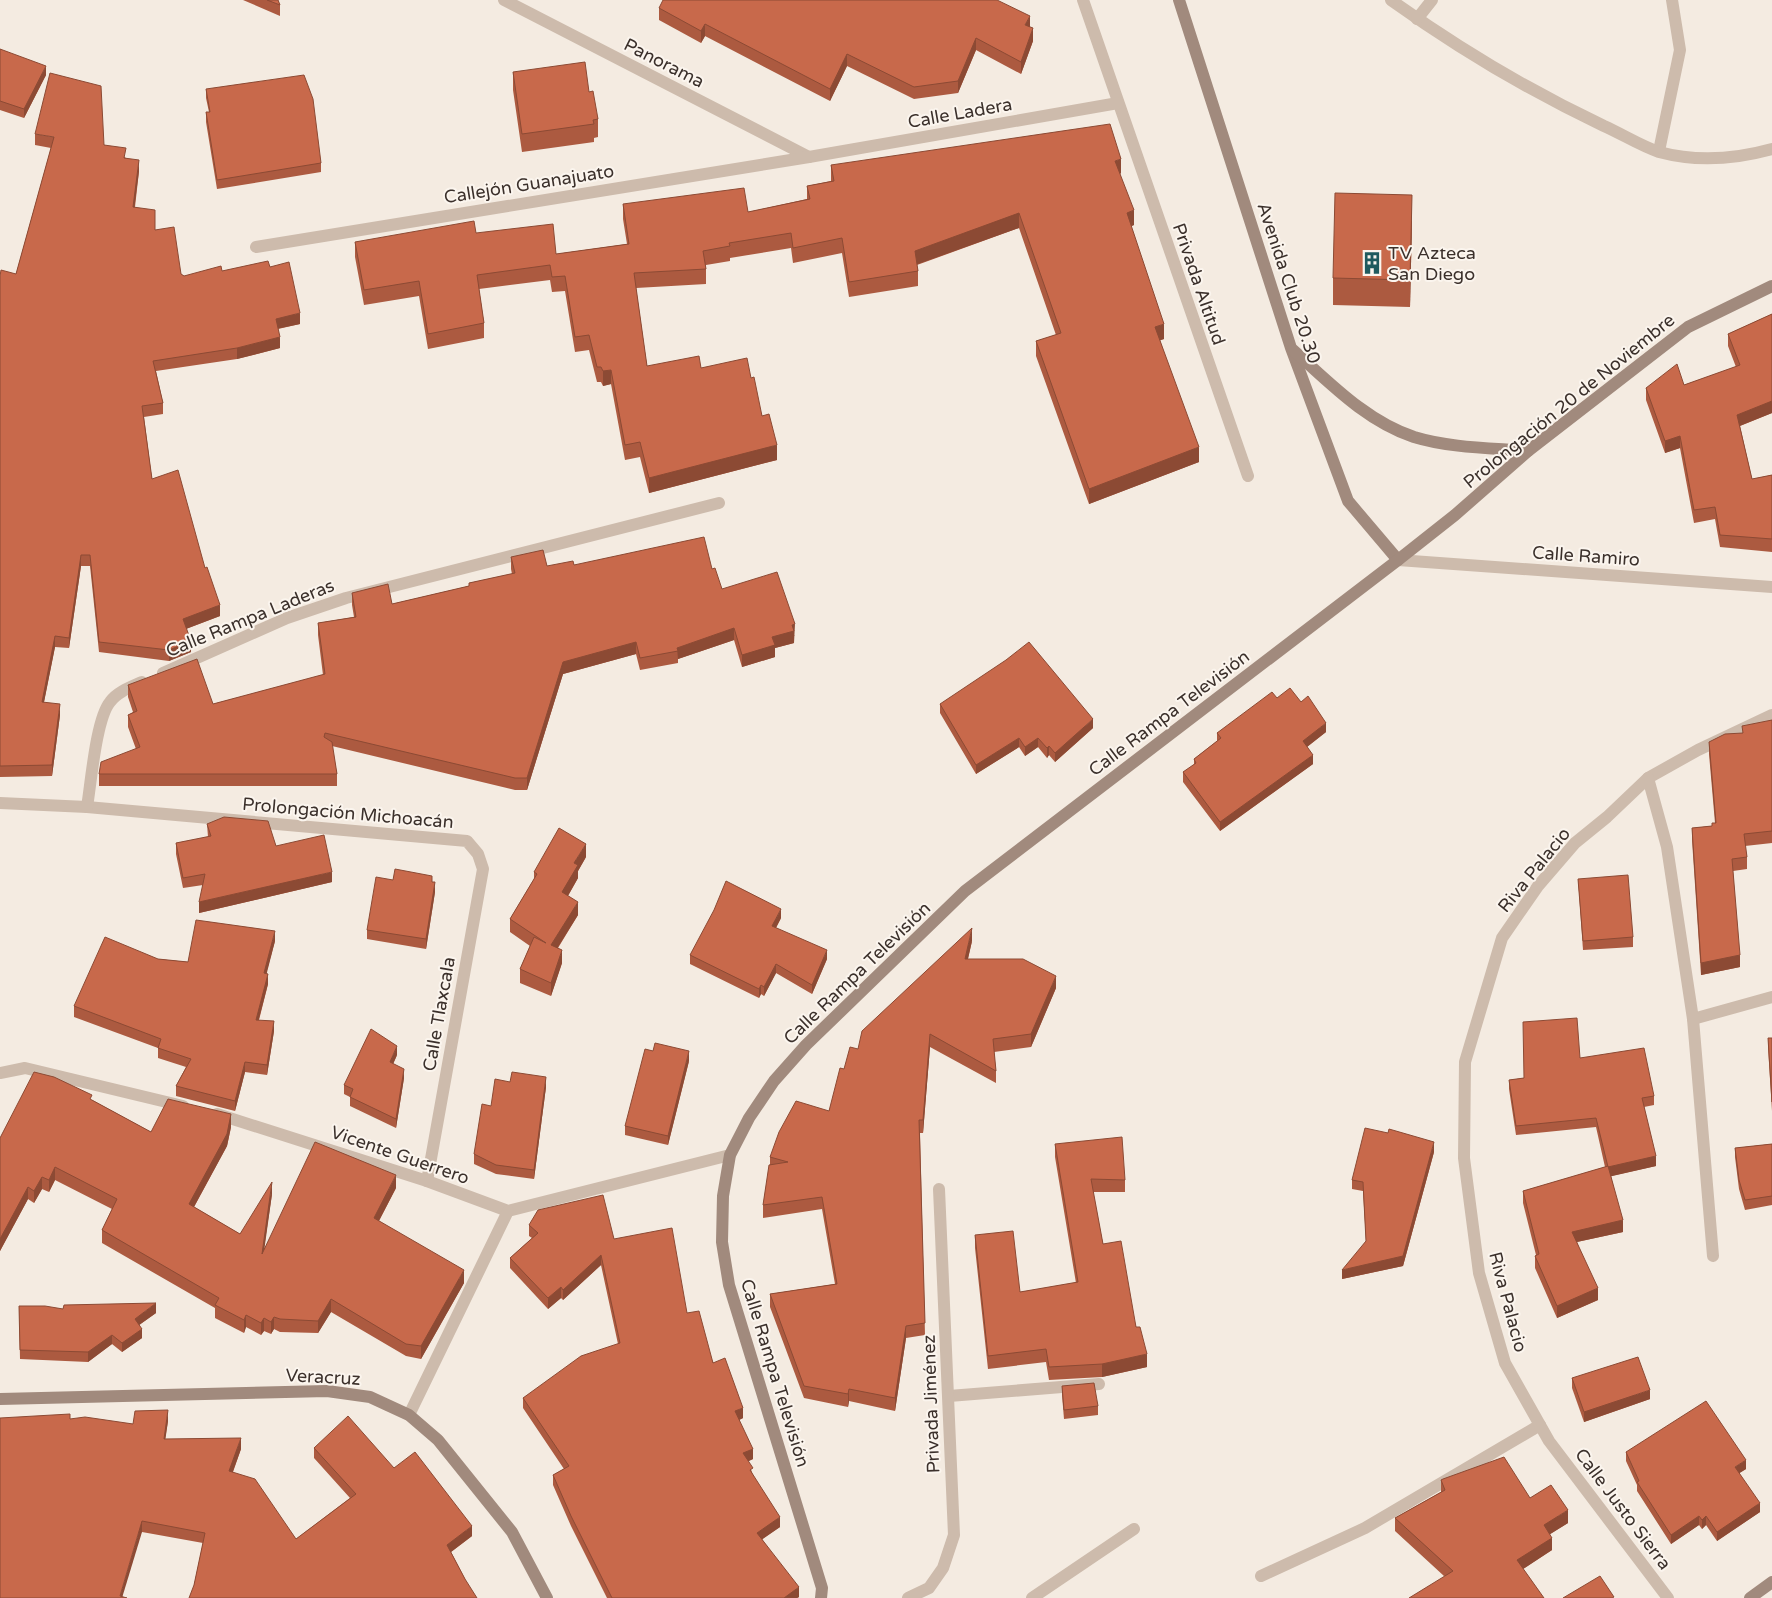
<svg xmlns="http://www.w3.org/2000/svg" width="1772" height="1598" viewBox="0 0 1772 1598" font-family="'Varela Round',sans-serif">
<rect width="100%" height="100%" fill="#f4ebe1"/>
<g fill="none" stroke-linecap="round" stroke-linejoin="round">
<g stroke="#cdbbac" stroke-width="12">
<path d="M 1391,0 C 1458,48 1530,91 1604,126 C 1622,134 1641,146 1659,152 C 1696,162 1736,159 1772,149"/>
<path d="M 1417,19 L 1432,0"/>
<path d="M 1659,151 L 1680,50 L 1672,0"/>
<path d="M 949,1396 L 1099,1384"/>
</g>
<g stroke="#cdbbac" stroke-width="12">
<path d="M 504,0 L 809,157"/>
<path d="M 1083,0 L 1248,476"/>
<path d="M 256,247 L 809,157 L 1118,103"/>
<path d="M 1398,560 L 1772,587"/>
<path d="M 163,673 L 287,618 L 346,598 L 719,503"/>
<path d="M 1648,778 L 1698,750 L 1772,715"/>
<path d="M 0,803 L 87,807 L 467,841 L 478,854 L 483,869 L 427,1181"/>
<path d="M 87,807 C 91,783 96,719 110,702 C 117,692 131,687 142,682"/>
<path d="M 1693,1019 L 1772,997"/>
<path d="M 0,1073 L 25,1068 L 183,1106"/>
<path d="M 217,1114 L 427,1181 L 508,1211 L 730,1155"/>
<path d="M 409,1415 L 508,1211"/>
<path d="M 1261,1576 L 1365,1528 L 1540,1425"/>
<path d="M 908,1598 L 929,1588 L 943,1568 L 954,1535 L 939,1189"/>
<path d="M 1032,1598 L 1134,1529"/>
<path d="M 1668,1598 L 1549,1441 L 1505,1363 L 1479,1273 L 1464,1158 L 1465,1062 L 1502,938 L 1538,886 L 1575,843 L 1607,817 L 1648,778 L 1667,847 L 1693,1019 L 1713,1256"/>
</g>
<g stroke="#a18a7d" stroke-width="12">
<path d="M 1179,0 L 1291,348 L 1348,501 L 1398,560"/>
<path d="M 1293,350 C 1330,383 1366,421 1414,437 C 1450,448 1491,448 1528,451"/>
<path d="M 0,1399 L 327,1391 L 370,1397 L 409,1415 L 438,1440 L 512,1532 L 547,1598"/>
<path d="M 821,1598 L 822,1588 L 729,1285 L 722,1242 L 723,1196 L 730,1155 L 749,1118 L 774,1081 L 806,1045 L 965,891 L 1398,560 L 1455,515 L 1528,451 L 1688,327 L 1772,286"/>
<path d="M 1750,1598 L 1772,1582"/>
</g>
</g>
<g fill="#ac5a40">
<path d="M 243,0 L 278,0 L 280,5 L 280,16 Z"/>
<path d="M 659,8 L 1030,27 L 1033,41 L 1021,74 L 976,50 L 958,93 L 914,99 L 847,66 L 830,101 L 705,36 L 701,43 L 659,20 Z"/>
<path d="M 0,49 L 46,75 L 24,118 L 0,110 Z"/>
<path d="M 513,72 L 589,92 L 598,119 L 598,137 L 594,138 L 594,142 L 522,152 L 513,90 Z"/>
<path d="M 206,89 L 321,163 L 321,172 L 217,189 L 206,122 L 206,112 L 209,112 L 206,98 Z"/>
<path d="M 35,134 L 104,145 L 126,158 L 139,171 L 135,207 L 155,230 L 181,274 L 184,276 L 222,271 L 270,267 L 300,324 L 278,329 L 280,348 L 237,359 L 156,371 L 163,403 L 163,414 L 144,417 L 152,479 L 205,568 L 220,616 L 186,629 L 191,652 L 169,661 L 99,652 L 90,566 L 81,566 L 69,648 L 55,647 L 44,702 L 60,715 L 52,776 L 0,777 L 0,276 L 16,274 L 51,148 L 35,145 Z"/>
<path d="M 831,165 L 1121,173 L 1120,174 L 1134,225 L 1131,226 L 1164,339 L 1160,340 L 1199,462 L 1089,504 L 1036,356 L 1036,341 L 1056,335 L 1019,228 L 917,265 L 918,271 L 918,286 L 849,297 L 842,253 L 793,263 L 791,248 L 730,258 L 730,261 L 706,265 L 706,284 L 636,288 L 647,366 L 701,368 L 751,378 L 762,416 L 777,460 L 649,493 L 640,457 L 625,460 L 611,384 L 603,386 L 601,382 L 597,382 L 589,350 L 575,352 L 565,291 L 552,292 L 550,280 L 479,289 L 484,323 L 484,338 L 428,349 L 419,296 L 364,305 L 355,257 L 355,242 L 476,233 L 556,254 L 627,244 L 623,219 L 623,204 L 748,212 L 807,199 L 807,186 L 831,181 Z"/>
<path d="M 1412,221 L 1410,307 L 1333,305 L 1333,278 Z"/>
<path d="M 1772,314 L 1772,413 L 1740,426 L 1752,479 L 1772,475 L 1772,552 L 1720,547 L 1715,519 L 1694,523 L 1680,448 L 1665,453 L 1646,400 L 1646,388 L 1684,385 L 1736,367 L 1728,346 L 1728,334 Z"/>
<path d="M 511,557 L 547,566 L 574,565 L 712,569 L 722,589 L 795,636 L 794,636 L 794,643 L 775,648 L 775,657 L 742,667 L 734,640 L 678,659 L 678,663 L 640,670 L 636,654 L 563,674 L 527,790 L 515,790 L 332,746 L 337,774 L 337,786 L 99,786 L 99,774 L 136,749 L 128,727 L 128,715 L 133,712 L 128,697 L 128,685 L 213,704 L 323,675 L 318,635 L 318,623 L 354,617 L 352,605 L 352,593 L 392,604 L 469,586 L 469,583 L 512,574 L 511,569 Z"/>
<path d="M 1277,698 L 1326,732 L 1307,747 L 1313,764 L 1220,831 L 1183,782 L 1183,772 L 1194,765 L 1194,759 L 1217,741 L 1217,733 Z"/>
<path d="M 940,704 L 1093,728 L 1055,762 L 1049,755 L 1047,758 L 1038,747 L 1025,756 L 1019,747 L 976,774 L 940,713 Z"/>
<path d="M 1772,720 L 1772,843 L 1745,846 L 1747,857 L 1747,869 L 1733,871 L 1740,967 L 1701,975 L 1692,840 L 1692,828 L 1712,826 L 1715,823 L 1709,754 L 1709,742 L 1742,733 Z"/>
<path d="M 207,824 L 276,846 L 332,882 L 199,913 L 203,885 L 183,888 L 176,854 L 176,843 L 208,837 Z"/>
<path d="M 586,857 L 578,871 L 578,878 L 568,896 L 578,915 L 558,948 L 562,963 L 551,996 L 520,983 L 520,969 L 530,946 L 510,932 L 510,919 L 534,879 L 534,872 Z"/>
<path d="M 1578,879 L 1633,937 L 1633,947 L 1583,950 Z"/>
<path d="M 393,880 L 432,882 L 435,892 L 426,949 L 367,939 L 367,930 Z"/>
<path d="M 781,918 L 776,928 L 827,959 L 812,994 L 776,973 L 764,996 L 761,994 L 759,998 L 690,964 L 690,955 Z"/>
<path d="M 275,941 L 266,974 L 268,984 L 259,1020 L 274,1031 L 267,1075 L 245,1072 L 235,1111 L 176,1096 L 176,1086 L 186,1067 L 158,1058 L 158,1048 L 74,1017 L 74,1006 L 158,959 L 188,962 Z"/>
<path d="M 972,941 L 968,959 L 1056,988 L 1031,1047 L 994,1052 L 996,1071 L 996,1083 L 930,1047 L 923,1133 L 920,1133 L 925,1335 L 906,1338 L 895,1411 L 849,1401 L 848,1407 L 804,1398 L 770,1307 L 770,1294 L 835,1284 L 822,1209 L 763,1218 L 763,1205 L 770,1164 L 770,1157 L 829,1111 L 844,1069 L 858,1049 Z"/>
<path d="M 1768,1038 L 1772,1038 L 1772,1111 L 1768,1047 Z"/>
<path d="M 397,1055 L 393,1064 L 404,1078 L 396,1128 L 350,1106 L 350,1097 L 344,1094 L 344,1085 Z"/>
<path d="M 1580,1058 L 1654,1096 L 1654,1105 L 1644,1107 L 1656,1166 L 1611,1176 L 1623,1232 L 1577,1242 L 1598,1300 L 1557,1318 L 1535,1268 L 1535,1256 L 1536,1255 L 1523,1203 L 1523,1191 L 1605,1167 L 1596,1127 L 1516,1135 L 1509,1089 L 1509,1080 L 1524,1078 Z"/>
<path d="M 689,1061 L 668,1145 L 625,1135 L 625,1126 Z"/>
<path d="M 546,1087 L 534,1179 L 496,1174 L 474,1164 L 474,1154 L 491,1106 Z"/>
<path d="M 92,1100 L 151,1132 L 231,1127 L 227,1146 L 194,1207 L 240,1234 L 272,1194 L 264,1248 L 396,1188 L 379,1221 L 464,1283 L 421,1359 L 406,1356 L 331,1312 L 318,1333 L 280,1332 L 274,1329 L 271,1334 L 264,1331 L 261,1335 L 246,1327 L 244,1333 L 215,1318 L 215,1308 L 102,1243 L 102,1230 L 112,1209 L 55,1180 L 49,1192 L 42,1189 L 34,1203 L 28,1199 L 0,1251 L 0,1138 Z"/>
<path d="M 1055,1144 L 1125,1180 L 1125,1192 L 1093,1192 L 1103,1244 L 1136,1327 L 1147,1367 L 1102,1377 L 1049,1380 L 1046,1362 L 988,1369 L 975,1248 L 975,1235 L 1020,1292 L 1076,1283 L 1055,1157 Z"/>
<path d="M 1772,1144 L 1772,1205 L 1745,1210 L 1739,1189 L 1735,1157 L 1735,1148 Z"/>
<path d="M 1434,1152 L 1403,1266 L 1342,1279 L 1366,1241 L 1363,1191 L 1352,1189 L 1352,1180 Z"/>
<path d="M 529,1225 L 614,1239 L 687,1313 L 743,1418 L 739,1420 L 753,1459 L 748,1461 L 753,1475 L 780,1527 L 762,1539 L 799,1597 L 797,1598 L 607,1598 L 571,1526 L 553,1485 L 553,1475 L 564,1469 L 523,1408 L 523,1398 L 618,1344 L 601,1265 L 563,1300 L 561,1298 L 548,1309 L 510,1268 L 510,1258 L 532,1238 L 529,1236 Z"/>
<path d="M 19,1306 L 63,1309 L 156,1313 L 139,1325 L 142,1338 L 122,1352 L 112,1344 L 88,1362 L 20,1359 Z"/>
<path d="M 1572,1378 L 1650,1399 L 1584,1422 L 1572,1388 Z"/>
<path d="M 1062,1386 L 1098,1406 L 1098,1415 L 1064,1419 L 1062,1395 Z"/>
<path d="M 70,1419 L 133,1424 L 168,1421 L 165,1439 L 241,1449 L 233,1472 L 296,1539 L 350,1498 L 314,1458 L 314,1448 L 394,1468 L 472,1536 L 451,1552 L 465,1579 L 194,1585 L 203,1543 L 142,1532 L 0,1598 Z"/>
<path d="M 1626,1452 L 1746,1469 L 1739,1473 L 1760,1512 L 1717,1541 L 1706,1525 L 1702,1529 L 1699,1525 L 1671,1544 L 1637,1491 L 1637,1485 L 1626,1461 Z"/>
<path d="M 1441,1480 L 1530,1498 L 1568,1523 L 1550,1534 L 1552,1550 L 1523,1569 L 1444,1576 L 1395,1531 L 1395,1518 L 1441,1492 Z"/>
</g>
<g fill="#8c4a34">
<path d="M 1030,16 L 1030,28 L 1025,25 Z"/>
<path d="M 705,24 L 705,36 L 701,43 L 701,31 Z"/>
<path d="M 1033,28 L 1033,41 L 1021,74 L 1021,62 Z"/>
<path d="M 976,38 L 976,50 L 958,93 L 958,81 Z"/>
<path d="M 847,54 L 847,66 L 830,101 L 830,89 Z"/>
<path d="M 46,66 L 46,75 L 24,118 L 24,109 Z"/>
<path d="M 1121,159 L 1121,173 L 1115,176 L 1115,161 Z"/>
<path d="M 139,160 L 139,171 L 133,218 L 133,207 Z"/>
<path d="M 1412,195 L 1412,221 L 1410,307 L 1410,280 Z"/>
<path d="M 1134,210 L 1134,225 L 1127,228 L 1127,213 Z"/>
<path d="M 1019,213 L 1019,228 L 915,265 L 915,251 Z"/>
<path d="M 300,313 L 300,324 L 276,329 L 276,319 Z"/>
<path d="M 1164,324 L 1164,339 L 1155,342 L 1155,327 Z"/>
<path d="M 280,337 L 280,348 L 237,359 L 237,348 Z"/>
<path d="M 611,370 L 611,384 L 603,386 L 603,371 Z"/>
<path d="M 1772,401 L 1772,413 L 1737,427 L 1737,415 Z"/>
<path d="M 1680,436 L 1680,448 L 1665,453 L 1665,441 Z"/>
<path d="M 777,445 L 777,460 L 649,493 L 649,478 Z"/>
<path d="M 1199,447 L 1199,462 L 1089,504 L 1089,489 Z"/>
<path d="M 81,555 L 81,566 L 69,648 L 69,638 Z"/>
<path d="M 220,605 L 220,616 L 183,630 L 183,619 Z"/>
<path d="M 795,624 L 794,643 L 775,648 L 775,657 L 742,667 L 742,655 L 792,625 Z"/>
<path d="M 734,628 L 734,640 L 678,659 L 677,648 Z"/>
<path d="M 55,636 L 55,647 L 42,712 L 42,702 Z"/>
<path d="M 191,641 L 191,652 L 169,661 L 169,650 Z"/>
<path d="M 636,642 L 636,654 L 563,674 L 527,790 L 527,778 L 563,662 Z"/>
<path d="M 60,704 L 60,715 L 52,776 L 52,765 Z"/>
<path d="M 1093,719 L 1093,728 L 1055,762 L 1055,753 Z"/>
<path d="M 1326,723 L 1326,732 L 1303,750 L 1303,741 Z"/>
<path d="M 1019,738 L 1019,747 L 976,774 L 976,765 Z"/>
<path d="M 1038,738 L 1038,747 L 1025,756 L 1025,747 Z"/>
<path d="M 1049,746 L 1049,755 L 1047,758 L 1047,748 Z"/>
<path d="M 1313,755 L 1313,764 L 1220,831 L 1220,822 Z"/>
<path d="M 586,844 L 586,857 L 578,871 L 578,878 L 562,906 L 562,892 L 574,863 Z"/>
<path d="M 332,872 L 332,882 L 199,913 L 199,902 Z"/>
<path d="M 435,882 L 435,892 L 426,949 L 426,939 Z"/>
<path d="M 578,902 L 578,915 L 551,958 L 551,945 Z"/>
<path d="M 781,909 L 781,918 L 772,935 L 772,926 Z"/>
<path d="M 972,928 L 972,941 L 965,971 L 965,959 Z"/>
<path d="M 275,931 L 275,941 L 264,984 L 264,973 Z"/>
<path d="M 562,950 L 562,963 L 551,996 L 551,983 Z"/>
<path d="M 827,950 L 827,959 L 812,994 L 812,985 Z"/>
<path d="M 1740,955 L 1740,967 L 1701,975 L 1701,963 Z"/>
<path d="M 776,964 L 776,973 L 764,996 L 764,987 Z"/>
<path d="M 268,974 L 268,984 L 256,1030 L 256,1020 Z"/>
<path d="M 1056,976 L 1056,988 L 1031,1047 L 1031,1034 Z"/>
<path d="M 761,985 L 761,994 L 759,998 L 759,989 Z"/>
<path d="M 274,1021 L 274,1031 L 267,1075 L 267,1065 Z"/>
<path d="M 930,1034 L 930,1047 L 923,1133 L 923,1120 Z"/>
<path d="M 397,1046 L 397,1055 L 390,1071 L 390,1062 Z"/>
<path d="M 689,1051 L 689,1061 L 668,1145 L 668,1136 Z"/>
<path d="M 245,1062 L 245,1072 L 235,1111 L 235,1101 Z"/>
<path d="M 404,1069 L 404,1078 L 396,1128 L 396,1119 Z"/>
<path d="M 546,1077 L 546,1087 L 534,1179 L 534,1170 Z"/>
<path d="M 231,1114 L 231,1127 L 227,1146 L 189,1216 L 189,1204 Z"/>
<path d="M 1434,1142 L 1434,1152 L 1403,1266 L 1342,1279 L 1342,1270 L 1403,1256 Z"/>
<path d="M 1656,1156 L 1656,1166 L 1608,1177 L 1608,1167 Z"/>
<path d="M 55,1167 L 55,1180 L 49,1192 L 49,1180 Z"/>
<path d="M 396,1175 L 396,1188 L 374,1230 L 374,1218 Z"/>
<path d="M 42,1177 L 42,1189 L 34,1203 L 34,1191 Z"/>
<path d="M 272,1182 L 272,1194 L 262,1266 L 262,1254 Z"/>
<path d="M 28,1187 L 28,1199 L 0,1251 L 0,1239 Z"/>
<path d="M 1623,1220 L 1623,1232 L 1572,1243 L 1572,1232 Z"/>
<path d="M 601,1255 L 601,1265 L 563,1300 L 563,1290 Z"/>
<path d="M 464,1270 L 464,1283 L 421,1359 L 421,1346 Z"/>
<path d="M 561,1287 L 561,1298 L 548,1309 L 548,1298 Z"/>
<path d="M 1598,1288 L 1598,1300 L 1557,1318 L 1557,1306 Z"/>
<path d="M 331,1299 L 331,1312 L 318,1333 L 318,1321 Z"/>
<path d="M 156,1303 L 156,1313 L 135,1328 L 135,1319 Z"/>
<path d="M 246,1315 L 246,1327 L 244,1333 L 244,1320 Z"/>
<path d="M 274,1317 L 274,1329 L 271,1334 L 271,1322 Z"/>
<path d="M 264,1318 L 264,1331 L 261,1335 L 261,1323 Z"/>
<path d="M 906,1326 L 906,1338 L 895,1411 L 895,1398 Z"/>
<path d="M 142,1329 L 142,1338 L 122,1352 L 122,1343 Z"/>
<path d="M 112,1335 L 112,1344 L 88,1362 L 88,1352 Z"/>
<path d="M 1147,1354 L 1147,1367 L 1102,1377 L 1102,1364 Z"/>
<path d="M 849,1389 L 849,1401 L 848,1407 L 848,1394 Z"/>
<path d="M 1650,1390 L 1650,1399 L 1584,1422 L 1584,1412 Z"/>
<path d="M 743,1408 L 743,1418 L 735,1422 L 735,1411 Z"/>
<path d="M 168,1410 L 168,1421 L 164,1449 L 164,1439 Z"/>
<path d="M 241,1438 L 241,1449 L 229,1482 L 229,1471 Z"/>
<path d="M 753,1449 L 753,1459 L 743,1464 L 743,1453 Z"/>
<path d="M 1746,1460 L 1746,1469 L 1735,1476 L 1735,1467 Z"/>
<path d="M 1760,1503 L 1760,1512 L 1717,1541 L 1717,1532 Z"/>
<path d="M 1568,1510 L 1568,1523 L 1544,1538 L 1544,1525 Z"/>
<path d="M 1699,1516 L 1699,1525 L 1671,1544 L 1671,1535 Z"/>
<path d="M 1706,1516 L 1706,1525 L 1702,1529 L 1702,1520 Z"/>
<path d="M 780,1517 L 780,1527 L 757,1543 L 757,1533 Z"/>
<path d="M 142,1521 L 142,1532 L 122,1598 L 120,1596 Z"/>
<path d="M 472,1526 L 472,1536 L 447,1555 L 447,1545 Z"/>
<path d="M 1552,1538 L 1552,1550 L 1517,1573 L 1517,1560 Z"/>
<path d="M 799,1587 L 799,1597 L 797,1598 L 784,1598 Z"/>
</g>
<g fill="#c8694b" stroke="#8c4a34">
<path d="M 267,0 L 278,0 L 280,5 Z"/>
<path d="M 663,0 L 997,0 L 1030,16 L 1025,25 L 1033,28 L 1021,62 L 976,38 L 958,81 L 914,87 L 847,54 L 830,89 L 705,24 L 701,31 L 659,8 Z"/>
<path d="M 0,49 L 46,66 L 24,109 L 0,101 Z"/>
<path d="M 585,62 L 589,92 L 593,91 L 598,119 L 593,120 L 594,124 L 522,134 L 513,72 Z"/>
<path d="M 50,73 L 101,86 L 104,145 L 126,148 L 124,158 L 139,160 L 133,207 L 155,210 L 155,230 L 174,227 L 181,274 L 184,276 L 221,266 L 222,271 L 268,261 L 270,267 L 289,262 L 300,313 L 276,319 L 280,337 L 237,348 L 153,361 L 163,403 L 142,406 L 152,479 L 178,470 L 205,568 L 207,567 L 220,605 L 183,619 L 191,641 L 169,650 L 99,642 L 90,555 L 81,555 L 69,638 L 55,636 L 42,702 L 60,704 L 52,765 L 0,766 L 0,276 L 1,270 L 16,274 L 54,137 L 35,134 Z"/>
<path d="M 304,75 L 313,99 L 321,163 L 217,180 L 206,112 L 210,112 L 206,89 Z"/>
<path d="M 1110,124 L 1121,159 L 1115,161 L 1134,210 L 1127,213 L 1164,324 L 1155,327 L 1199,447 L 1089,489 L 1036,341 L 1061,333 L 1019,213 L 915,251 L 918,271 L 849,282 L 842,238 L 793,248 L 791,233 L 729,243 L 730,246 L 703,251 L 706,269 L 634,273 L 647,366 L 699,356 L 701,368 L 747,358 L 751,378 L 754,377 L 762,416 L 769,414 L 777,445 L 649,478 L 640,442 L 625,445 L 611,370 L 603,371 L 601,367 L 597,367 L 589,335 L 575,337 L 565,276 L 552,277 L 550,265 L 477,275 L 484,323 L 428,334 L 419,281 L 364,290 L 355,242 L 474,221 L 476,233 L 553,224 L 556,254 L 629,244 L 623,204 L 744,188 L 748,212 L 810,199 L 807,186 L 834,181 L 831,165 Z"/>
<path d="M 1335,193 L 1412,195 L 1410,280 L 1333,278 Z"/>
<path d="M 1772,314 L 1772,401 L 1737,415 L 1752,479 L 1772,475 L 1772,539 L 1720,535 L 1715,507 L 1694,510 L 1680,436 L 1665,441 L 1646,388 L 1677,364 L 1684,385 L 1740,365 L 1728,334 Z"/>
<path d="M 704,537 L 712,569 L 715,568 L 722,589 L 777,572 L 795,624 L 792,625 L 794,631 L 772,637 L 775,645 L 742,655 L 734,628 L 677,648 L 678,651 L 640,658 L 636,642 L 563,662 L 527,778 L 515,778 L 325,733 L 324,737 L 332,742 L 337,774 L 99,774 L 101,762 L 140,747 L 128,715 L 137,711 L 128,685 L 197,659 L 213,704 L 325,674 L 318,623 L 356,617 L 352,593 L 388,584 L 392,604 L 469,586 L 469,583 L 515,573 L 511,557 L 543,550 L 547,566 L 573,561 L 574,565 Z"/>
<path d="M 1029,642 L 1093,719 L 1055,753 L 1049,746 L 1047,748 L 1038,738 L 1025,747 L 1019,738 L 976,765 L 940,704 L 1006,660 Z"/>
<path d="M 1290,688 L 1301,702 L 1308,696 L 1326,723 L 1303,741 L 1313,755 L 1220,822 L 1183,772 L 1196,763 L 1194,759 L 1221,738 L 1217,733 L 1272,692 L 1277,698 Z"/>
<path d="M 1772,720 L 1772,831 L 1744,834 L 1747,857 L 1732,859 L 1740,955 L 1701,963 L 1692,828 L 1712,826 L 1712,823 L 1716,823 L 1709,742 L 1725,734 L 1743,733 L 1742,726 Z"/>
<path d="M 224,817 L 268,821 L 276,846 L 324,835 L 332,872 L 199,902 L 205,874 L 183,878 L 176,843 L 211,836 L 207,824 Z"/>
<path d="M 559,828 L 586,844 L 574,863 L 578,865 L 562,892 L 578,902 L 551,945 L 562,950 L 551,983 L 520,969 L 534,937 L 546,943 L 510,919 L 537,874 L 534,872 Z"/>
<path d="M 395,869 L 432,876 L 432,882 L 435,882 L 426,939 L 367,930 L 376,877 L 393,880 Z"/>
<path d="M 1628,875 L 1633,937 L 1583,941 L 1578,879 Z"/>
<path d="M 726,881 L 781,909 L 772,926 L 827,950 L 812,985 L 776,964 L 764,987 L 761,985 L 759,989 L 690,955 L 714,910 Z"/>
<path d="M 196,920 L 275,931 L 264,973 L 268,974 L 256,1020 L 274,1021 L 267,1065 L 245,1062 L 235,1101 L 176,1086 L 191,1059 L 158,1048 L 161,1039 L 74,1006 L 105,937 L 158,959 L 188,962 Z"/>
<path d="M 972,928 L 965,959 L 1023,959 L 1056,976 L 1031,1034 L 993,1039 L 996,1071 L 930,1034 L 923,1120 L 919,1120 L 925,1323 L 906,1326 L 895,1398 L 849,1389 L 848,1394 L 804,1386 L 770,1294 L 837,1284 L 822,1197 L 763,1205 L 769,1165 L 788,1162 L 770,1157 L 779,1132 L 796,1101 L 829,1111 L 840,1068 L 844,1069 L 850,1047 L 858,1049 L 862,1031 Z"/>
<path d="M 1577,1018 L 1580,1058 L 1644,1048 L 1654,1096 L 1642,1098 L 1656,1156 L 1608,1167 L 1596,1118 L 1516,1126 L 1509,1080 L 1524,1078 L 1523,1022 Z"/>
<path d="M 371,1029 L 397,1046 L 390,1062 L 404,1069 L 396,1119 L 350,1097 L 353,1089 L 344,1085 Z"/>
<path d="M 1768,1038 L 1772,1038 L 1772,1102 Z"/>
<path d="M 655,1043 L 689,1051 L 668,1136 L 625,1126 L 645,1049 L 653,1051 Z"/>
<path d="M 34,1072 L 54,1077 L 92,1095 L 90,1099 L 151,1132 L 168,1099 L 231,1114 L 227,1134 L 189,1204 L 240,1234 L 272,1182 L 262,1254 L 315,1142 L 396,1175 L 374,1218 L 464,1270 L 421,1346 L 406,1344 L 331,1299 L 318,1321 L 280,1319 L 274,1317 L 271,1322 L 264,1318 L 261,1323 L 246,1315 L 244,1320 L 215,1305 L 219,1298 L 102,1230 L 117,1199 L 55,1167 L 49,1180 L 42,1177 L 34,1191 L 28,1187 L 0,1239 L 0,1138 Z"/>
<path d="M 512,1072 L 546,1077 L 534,1170 L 496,1165 L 474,1154 L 482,1104 L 491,1106 L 495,1079 L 510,1082 Z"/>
<path d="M 1365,1128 L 1388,1133 L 1389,1129 L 1434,1142 L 1403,1256 L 1342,1270 L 1366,1241 L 1363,1182 L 1352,1180 Z"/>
<path d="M 1122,1137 L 1125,1180 L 1091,1179 L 1103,1244 L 1121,1241 L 1136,1327 L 1140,1327 L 1147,1354 L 1102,1364 L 1049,1367 L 1046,1349 L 988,1356 L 975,1235 L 1013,1231 L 1020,1292 L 1078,1282 L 1055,1144 Z"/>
<path d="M 1772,1144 L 1772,1196 L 1745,1200 L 1739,1180 L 1735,1148 Z"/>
<path d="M 1608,1166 L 1623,1220 L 1572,1232 L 1598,1288 L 1557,1306 L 1535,1256 L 1539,1254 L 1523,1191 Z"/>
<path d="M 603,1195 L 614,1239 L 672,1228 L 687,1313 L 699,1311 L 713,1363 L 725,1358 L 743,1408 L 735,1411 L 753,1449 L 743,1453 L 753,1468 L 750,1470 L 780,1517 L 757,1533 L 799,1587 L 784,1598 L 612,1598 L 571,1516 L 553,1475 L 569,1466 L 523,1398 L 581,1356 L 620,1343 L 601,1255 L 563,1290 L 561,1287 L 548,1298 L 510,1258 L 538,1233 L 529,1225 L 538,1210 Z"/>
<path d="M 156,1303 L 135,1319 L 142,1329 L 122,1343 L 112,1335 L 88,1352 L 20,1350 L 19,1306 L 45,1306 L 63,1309 L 64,1305 Z"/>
<path d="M 1638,1357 L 1650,1390 L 1584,1412 L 1572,1378 Z"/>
<path d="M 1094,1383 L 1098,1406 L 1064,1410 L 1062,1386 Z"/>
<path d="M 1706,1401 L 1746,1460 L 1735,1467 L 1760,1503 L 1717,1532 L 1706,1516 L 1702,1520 L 1699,1516 L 1671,1535 L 1637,1482 L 1639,1481 L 1626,1452 Z"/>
<path d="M 168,1410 L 164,1439 L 241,1438 L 229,1471 L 255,1479 L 296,1539 L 356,1494 L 314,1448 L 348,1416 L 394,1468 L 415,1452 L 472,1526 L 447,1545 L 465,1579 L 477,1598 L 189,1598 L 194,1585 L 205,1533 L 142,1521 L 120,1596 L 127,1598 L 0,1598 L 0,1418 L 70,1414 L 70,1419 L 85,1417 L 133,1424 L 135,1411 Z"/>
<path d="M 1504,1457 L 1530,1498 L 1551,1485 L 1568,1510 L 1544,1525 L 1552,1538 L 1517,1560 L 1544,1598 L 1409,1598 L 1453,1571 L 1395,1518 L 1445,1490 L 1441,1480 L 1443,1479 Z"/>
<path d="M 1600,1576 L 1614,1597 L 1612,1598 L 1563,1598 Z"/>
</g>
<defs>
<symbol id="building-bare" viewBox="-9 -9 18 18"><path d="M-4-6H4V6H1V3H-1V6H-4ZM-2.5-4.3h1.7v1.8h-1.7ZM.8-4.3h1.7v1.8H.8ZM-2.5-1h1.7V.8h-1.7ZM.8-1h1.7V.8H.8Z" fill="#1f5a5e" stroke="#fbf5ee" stroke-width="2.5" paint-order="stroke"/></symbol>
</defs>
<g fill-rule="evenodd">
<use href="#building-bare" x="1356" y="247" width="32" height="32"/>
</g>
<g text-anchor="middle" stroke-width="4" stroke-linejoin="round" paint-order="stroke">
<g font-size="18" fill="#3b302b" stroke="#fbf5ee">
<text transform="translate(664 63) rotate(27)" y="6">Panorama</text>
<text transform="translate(960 113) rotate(-10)" y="6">Calle Ladera</text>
<text transform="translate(529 184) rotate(-9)" y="6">Callejón Guanajuato</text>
<text transform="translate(1289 283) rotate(72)" y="6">Avenida Club 20.30</text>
<text transform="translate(1199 284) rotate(71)" y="6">Privada Altitud</text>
<text transform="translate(1569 401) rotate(-39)" y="6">Prolongación 20 de Noviembre</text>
<text transform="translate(1586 556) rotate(4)" y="6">Calle Ramiro</text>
<text transform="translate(250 618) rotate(-22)" y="6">Calle Rampa Laderas</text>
<text transform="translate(1169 713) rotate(-37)" y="6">Calle Rampa Televisión</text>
<text transform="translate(348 813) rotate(5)" y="6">Prolongación Michoacán</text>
<text transform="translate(1534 870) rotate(-51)" y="6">Riva Palacio</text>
<text transform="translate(857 973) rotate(-44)" y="6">Calle Rampa Televisión</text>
<text transform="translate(439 1014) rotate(-80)" y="6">Calle Tlaxcala</text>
<text transform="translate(400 1155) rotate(19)" y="6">Vicente Guerrero</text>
<text transform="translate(1508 1302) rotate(75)" y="6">Riva Palacio</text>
<text transform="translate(775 1373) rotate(73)" y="6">Calle Rampa Televisión</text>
<text transform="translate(323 1377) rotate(3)" y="6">Veracruz</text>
<text transform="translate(931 1404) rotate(-92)" y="6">Privada Jiménez</text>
<text transform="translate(1623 1509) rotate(53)" y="6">Calle Justo Sierra</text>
</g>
<g font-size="18" fill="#3b302b" stroke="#fbf5ee" text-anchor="start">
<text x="1388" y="259">TV Azteca<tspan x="1388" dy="21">San Diego</tspan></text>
</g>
</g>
</svg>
